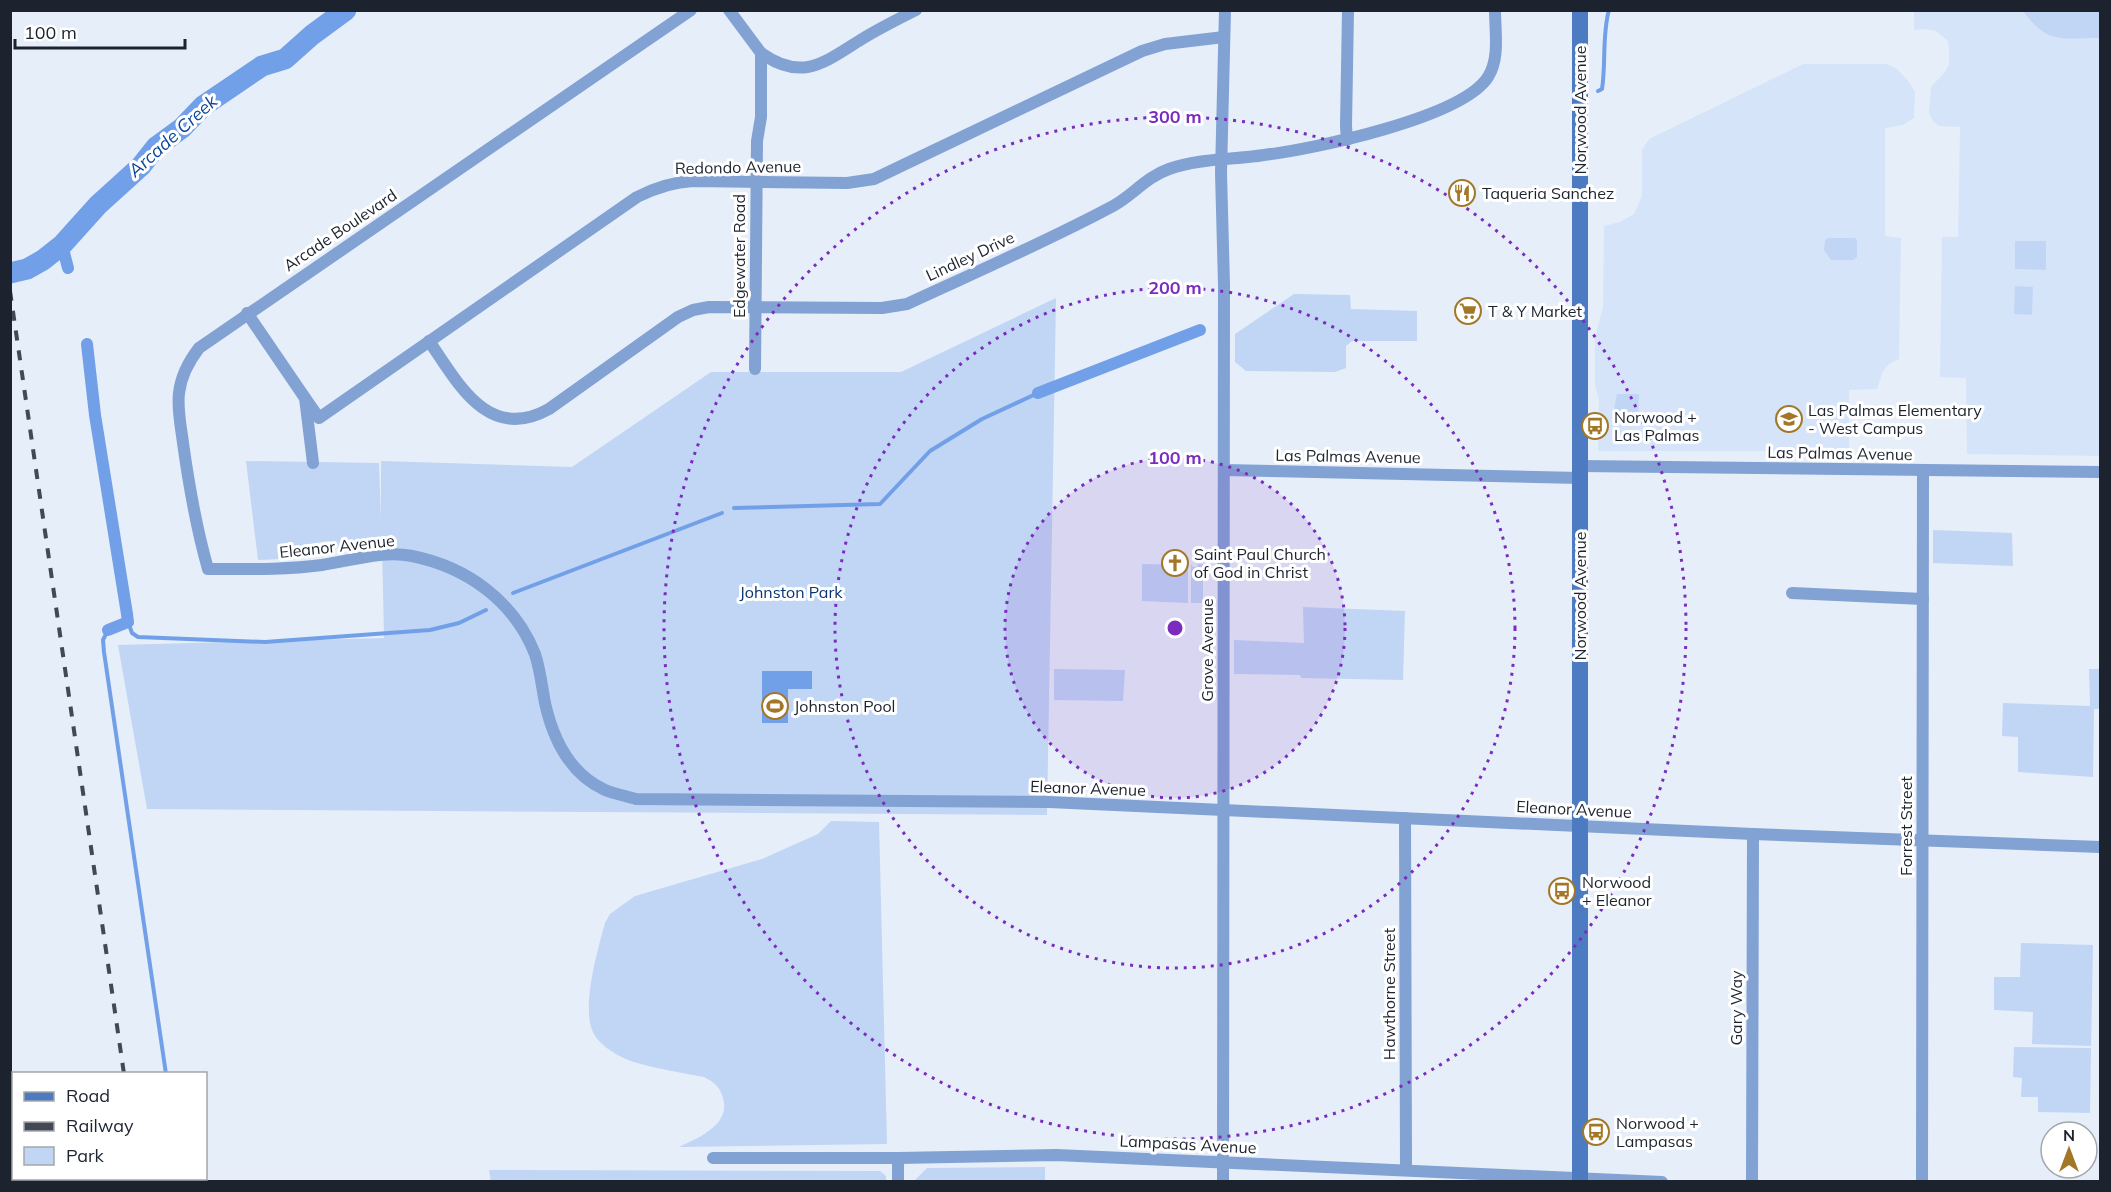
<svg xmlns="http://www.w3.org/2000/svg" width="2111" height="1192" viewBox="0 0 2111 1192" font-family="Mulish,sans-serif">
<rect width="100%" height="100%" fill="#e6eefa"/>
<g fill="#d6e4fa">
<path d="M 1914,11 L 2100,11 L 2100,456 L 1967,454 L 1966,378 L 1940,377 L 1942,237 L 1958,237 L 1960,127 L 1939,126 L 1933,121 L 1929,113 L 1931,87 L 1945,72 L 1949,64 L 1949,48 L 1948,41 L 1936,31 L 1925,29 L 1914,30 Z"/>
<path d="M 1803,64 L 1886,64 L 1896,68 L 1909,82 L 1915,92 L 1914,118 L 1903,125 L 1885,128 L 1885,236 L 1901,238 L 1901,240 L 1899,359 L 1889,364 L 1883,371 L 1877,389 L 1849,390 L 1849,451 L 1598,451 L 1599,399 L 1595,386 L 1595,338 L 1603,307 L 1604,226 L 1620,222 L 1634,214 L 1642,196 L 1642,150 L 1649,139 Z"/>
</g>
<g fill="#c1d5f5">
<path d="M 2023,11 L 2100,11 L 2100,38 C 2062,38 2048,45 2023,11 Z"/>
<path d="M 1828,238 L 1855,238 L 1857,241 L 1857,257 L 1853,260 L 1831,260 L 1824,250 L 1825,240 Z"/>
<path d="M 2015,241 L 2046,241 L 2046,270 L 2015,269 Z"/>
<path d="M 2015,286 L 2033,287 L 2032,315 L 2014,314 Z"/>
<path d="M 1294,294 L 1350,295 L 1351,309 L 1417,311 L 1417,341 L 1352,341 L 1346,346 L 1346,368 L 1335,372 L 1246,371 L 1235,362 L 1235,334 Z"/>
<path d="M 1056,298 L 1047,815 L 147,809 L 118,645 L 384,638 L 382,543 L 342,549 L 333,547 L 329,541 L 315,543 L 308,554 L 303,558 L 258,560 L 246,461 L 379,463 L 381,519 L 381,461 L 572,467 L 711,372 L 901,372 Z"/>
<path d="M 1617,394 L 1639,394 L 1638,419 L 1612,419 Z"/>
<path d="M 1933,530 L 2012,533 L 2013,566 L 1933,563 Z"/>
<path d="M 1142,564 L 1188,565 L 1188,603 L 1142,601 Z"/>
<path d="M 1191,564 L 1193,567 L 1197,567 L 1198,564 L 1203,564 L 1203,603 L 1191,603 Z"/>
<path d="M 1303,607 L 1405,611 L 1403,680 L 1301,678 L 1300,675 L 1234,674 L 1234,640 L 1304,643 Z"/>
<path d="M 1054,669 L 1125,670 L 1123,701 L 1054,700 Z"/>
<path d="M 2089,669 L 2100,669 L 2100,709 L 2094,709 L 2093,777 L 2018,772 L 2018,737 L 2002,736 L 2003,703 L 2090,706 Z"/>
<path d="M 831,821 L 879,822 L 887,1144 L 679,1147 C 698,1138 731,1125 723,1098 C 720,1087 714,1082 704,1077 C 682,1073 659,1069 637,1063 C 622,1059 599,1046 593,1032 C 581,1007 598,949 605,923 L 610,914 L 635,896 L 762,859 L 818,834 Z"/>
<path d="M 2021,943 L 2093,945 L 2091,1046 L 2032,1044 L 2033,1012 L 1994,1010 L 1994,977 L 2020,977 Z"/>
<path d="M 2014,1047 L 2091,1048 L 2090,1113 L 2038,1112 L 2038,1097 L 2021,1097 L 2022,1078 L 2013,1077 Z"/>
<path d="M 1045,1167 L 1045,1181 L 914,1181 L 927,1168 Z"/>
<path d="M 489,1170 L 880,1171 L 886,1176 L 886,1182 L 491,1182 Z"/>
</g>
<path fill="#72a0e8" d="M 762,671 L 812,671 L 812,689 L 788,689 L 788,723 L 762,723 Z"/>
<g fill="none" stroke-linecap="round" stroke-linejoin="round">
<g stroke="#72a0e8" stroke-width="4">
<path d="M 1598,91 L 1602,89 C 1606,65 1602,33 1609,10"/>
<path d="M 734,508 L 880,504 L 930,451 L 982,419 L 1038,393"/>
<path d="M 513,593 L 722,513"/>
<path d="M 128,622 L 132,633 L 138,637 L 265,642 L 430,630 L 459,623 L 486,610"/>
<path d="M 108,630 L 103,640 L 104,652 L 166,1074"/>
<path d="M 182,1178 L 182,1182"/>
</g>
<g stroke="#72a0e8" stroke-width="12">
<path d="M 62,245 L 68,268"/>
<path d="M 87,344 L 95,415 L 127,614 L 128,622 L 108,630"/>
<path d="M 1038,393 L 1200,330"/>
</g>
<path stroke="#72a0e8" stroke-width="21" d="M 10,273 L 27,269 L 43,260 L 62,245 L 98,205 L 141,166 L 156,147 L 182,128 L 203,106 L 262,66 L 285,59 L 312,35 L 346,10"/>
<g stroke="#82a2d3" stroke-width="12">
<path d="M 691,10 L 199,348 C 189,361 181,375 179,393 C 177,409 181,427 183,443 C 189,486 196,527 208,569 C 246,569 284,570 322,565 C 351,561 382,550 412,556 C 467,567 514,601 535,654 C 540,669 542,687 545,703 C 553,739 570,774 605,790 C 615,794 626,796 636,799 L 1049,802 L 1753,834 L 2100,847"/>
<path d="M 729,10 L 761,53 L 761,117 L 757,141 L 755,369"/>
<path d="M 761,53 C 803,83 826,61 862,39 C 880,28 898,19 916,10"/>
<path d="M 1347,140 L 1346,126 L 1348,10"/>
<path d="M 247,313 L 305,398 L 313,463"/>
<path d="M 429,341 C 458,383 488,443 549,409 L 678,317 L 693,310 L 709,307 L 882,308 L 907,304 C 976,272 1046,242 1113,206 C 1133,195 1146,177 1169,169 C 1200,158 1232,160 1264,155 C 1313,149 1462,118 1488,77 C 1500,58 1495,32 1495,10"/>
<path d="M 305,398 L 319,418 L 637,197 C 655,188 672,182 693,181 L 847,183 L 874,179 L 1142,51 L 1165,44 L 1224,37"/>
<path d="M 1580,466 L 2100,472"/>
<path d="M 1224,470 L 1580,478"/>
<path d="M 1792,593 L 1923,599"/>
<path d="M 1405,818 L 1406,1170"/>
<path d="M 713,1158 L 898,1158 L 1056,1155 L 1662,1182"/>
<path d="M 898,1182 L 898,1158"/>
<path d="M 1223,1182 L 1224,285 L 1221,173 L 1225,10"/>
<path d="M 1752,1182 L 1753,834"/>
<path d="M 1922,1182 L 1923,470"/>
</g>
<path stroke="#4d7bc2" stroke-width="16" d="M 1580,1182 L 1580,10"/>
<g stroke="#424954" stroke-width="4" stroke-dasharray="10 10" stroke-linecap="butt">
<path d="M 10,291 L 124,1074"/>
<path d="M 140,1178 L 140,1182"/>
</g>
</g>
<circle cx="1175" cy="628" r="170" fill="#7b2cbf" fill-opacity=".12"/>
<g fill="none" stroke="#7b2cbf" stroke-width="3" stroke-dasharray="3 6">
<circle cx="1175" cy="628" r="170"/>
<circle cx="1175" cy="628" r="340"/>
<circle cx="1175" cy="628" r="511"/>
</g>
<defs>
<symbol id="restaurant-ring" viewBox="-11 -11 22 22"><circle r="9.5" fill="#fff" stroke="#a27728" stroke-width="1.5"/><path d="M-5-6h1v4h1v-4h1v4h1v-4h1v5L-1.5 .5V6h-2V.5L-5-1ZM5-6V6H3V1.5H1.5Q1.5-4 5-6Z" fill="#a27728"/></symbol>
<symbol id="supermarket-ring" viewBox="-11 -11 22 22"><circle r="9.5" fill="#fff" stroke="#a27728" stroke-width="1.5"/><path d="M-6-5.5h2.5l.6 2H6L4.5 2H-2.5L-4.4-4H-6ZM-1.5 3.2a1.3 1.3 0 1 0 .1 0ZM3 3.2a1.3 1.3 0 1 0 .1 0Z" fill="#a27728"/></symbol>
<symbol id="school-ring" viewBox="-11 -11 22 22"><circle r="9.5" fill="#fff" stroke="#a27728" stroke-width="1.5"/><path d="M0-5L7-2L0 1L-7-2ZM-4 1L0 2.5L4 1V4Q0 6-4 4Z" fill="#a27728"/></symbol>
<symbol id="bus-ring" viewBox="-11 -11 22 22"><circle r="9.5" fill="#fff" stroke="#a27728" stroke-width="1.5"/><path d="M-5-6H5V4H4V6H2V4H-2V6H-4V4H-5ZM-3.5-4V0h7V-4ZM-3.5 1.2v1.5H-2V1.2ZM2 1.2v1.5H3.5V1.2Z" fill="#a27728"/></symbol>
<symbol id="church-ring" viewBox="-11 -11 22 22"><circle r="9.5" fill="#fff" stroke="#a27728" stroke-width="1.5"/><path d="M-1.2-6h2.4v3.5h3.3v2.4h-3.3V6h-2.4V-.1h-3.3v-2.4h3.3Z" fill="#a27728"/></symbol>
<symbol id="stadium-ring" viewBox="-11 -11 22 22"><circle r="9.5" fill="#fff" stroke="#a27728" stroke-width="1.5"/><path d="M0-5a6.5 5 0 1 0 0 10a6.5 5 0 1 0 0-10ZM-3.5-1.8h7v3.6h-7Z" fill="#a27728"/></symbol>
</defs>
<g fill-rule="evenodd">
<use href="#restaurant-ring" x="1447" y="178" width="30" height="30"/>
<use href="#supermarket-ring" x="1453" y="296" width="30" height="30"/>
<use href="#school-ring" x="1774" y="404" width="30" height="30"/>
<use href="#bus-ring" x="1580" y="411" width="30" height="30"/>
<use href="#church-ring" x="1160" y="548" width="30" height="30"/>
<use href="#stadium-ring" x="760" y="691" width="30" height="30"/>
<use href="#bus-ring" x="1547" y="876" width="30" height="30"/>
<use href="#bus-ring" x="1581" y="1117" width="30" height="30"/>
</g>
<g text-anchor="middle" stroke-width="6" stroke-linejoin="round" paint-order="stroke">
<g font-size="16" fill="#1c232e" stroke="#fff">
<text transform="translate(1580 110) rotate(-90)" y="6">Norwood Avenue</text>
<text transform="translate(738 167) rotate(-1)" y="6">Redondo Avenue</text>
<text transform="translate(340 230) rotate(-34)" y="6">Arcade Boulevard</text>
<text transform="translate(739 256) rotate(-90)" y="6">Edgewater Road</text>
<text transform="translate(970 256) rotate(-25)" y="6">Lindley Drive</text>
<text transform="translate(1840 453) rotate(1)" y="6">Las Palmas Avenue</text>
<text transform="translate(1348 456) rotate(1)" y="6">Las Palmas Avenue</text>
<text transform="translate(337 546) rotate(-6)" y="6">Eleanor Avenue</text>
<text transform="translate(1580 596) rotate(-90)" y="6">Norwood Avenue</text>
<text transform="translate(1207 650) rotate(-90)" y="6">Grove Avenue</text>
<text transform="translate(1088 788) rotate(2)" y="6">Eleanor Avenue</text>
<text transform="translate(1574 809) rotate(3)" y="6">Eleanor Avenue</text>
<text transform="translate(1906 826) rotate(-90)" y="6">Forrest Street</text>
<text transform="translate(1389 994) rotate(-90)" y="6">Hawthorne Street</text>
<text transform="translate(1736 1008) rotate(-90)" y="6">Gary Way</text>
<text transform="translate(1188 1144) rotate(3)" y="6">Lampasas Avenue</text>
</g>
<g font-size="16" fill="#1c232e" stroke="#fff" text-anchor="start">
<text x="1482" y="199">Taqueria Sanchez</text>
<text x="1488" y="317">T &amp; Y Market</text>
<text x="1808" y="416">Las Palmas Elementary<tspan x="1808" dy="18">- West Campus</tspan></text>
<text x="1614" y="423">Norwood +<tspan x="1614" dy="18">Las Palmas</tspan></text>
<text x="1194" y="560">Saint Paul Church<tspan x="1194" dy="18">of God in Christ</tspan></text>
<text x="794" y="712">Johnston Pool</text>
<text x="1582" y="888">Norwood<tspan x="1582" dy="18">+ Eleanor</tspan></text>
<text x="1616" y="1129">Norwood +<tspan x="1616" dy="18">Lampasas</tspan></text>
</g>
<g font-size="16" fill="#083474" stroke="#fff">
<text x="791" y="598">Johnston Park</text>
</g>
<g font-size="18" font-style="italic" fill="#0a4699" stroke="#fff">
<text transform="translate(173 136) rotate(-42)" y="6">Arcade Creek</text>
</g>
</g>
<circle cx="1175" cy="628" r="9" fill="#7b2cbf" stroke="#fff" stroke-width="3"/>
<g font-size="18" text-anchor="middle" font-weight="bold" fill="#7b2cbf" stroke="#fff" stroke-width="6" stroke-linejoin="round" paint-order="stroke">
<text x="1175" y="123">300 m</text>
<text x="1175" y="294">200 m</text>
<text x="1175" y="464">100 m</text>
</g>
<rect width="2111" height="1192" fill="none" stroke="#1c232e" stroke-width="24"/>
<rect x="12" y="1072" width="195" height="108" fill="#ffffff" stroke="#a4a7ab" stroke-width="1.5"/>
<rect x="24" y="1092" width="30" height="9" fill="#4d7bc2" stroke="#a4a7ab" stroke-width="1.5"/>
<text x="66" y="1102" font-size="18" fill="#1c232e">Road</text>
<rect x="24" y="1122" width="30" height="9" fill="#424954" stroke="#a4a7ab" stroke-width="1.5"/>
<text x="66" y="1132" font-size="18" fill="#1c232e">Railway</text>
<rect x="24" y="1147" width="30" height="18" fill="#c1d5f5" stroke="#a4a7ab" stroke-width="1.5"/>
<text x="66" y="1162" font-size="18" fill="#1c232e">Park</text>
<g transform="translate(2069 1150)"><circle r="28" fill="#ffffff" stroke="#a4a7ab" stroke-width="1.5"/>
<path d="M0-4.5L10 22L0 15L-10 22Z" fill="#a27728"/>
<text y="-9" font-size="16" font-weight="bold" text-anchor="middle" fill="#1c232e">N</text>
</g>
<path d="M15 39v9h170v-9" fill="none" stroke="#1c232e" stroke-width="3"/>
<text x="24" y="39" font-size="18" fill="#1c232e" stroke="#ffffff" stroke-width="4.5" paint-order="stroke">100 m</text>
</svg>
